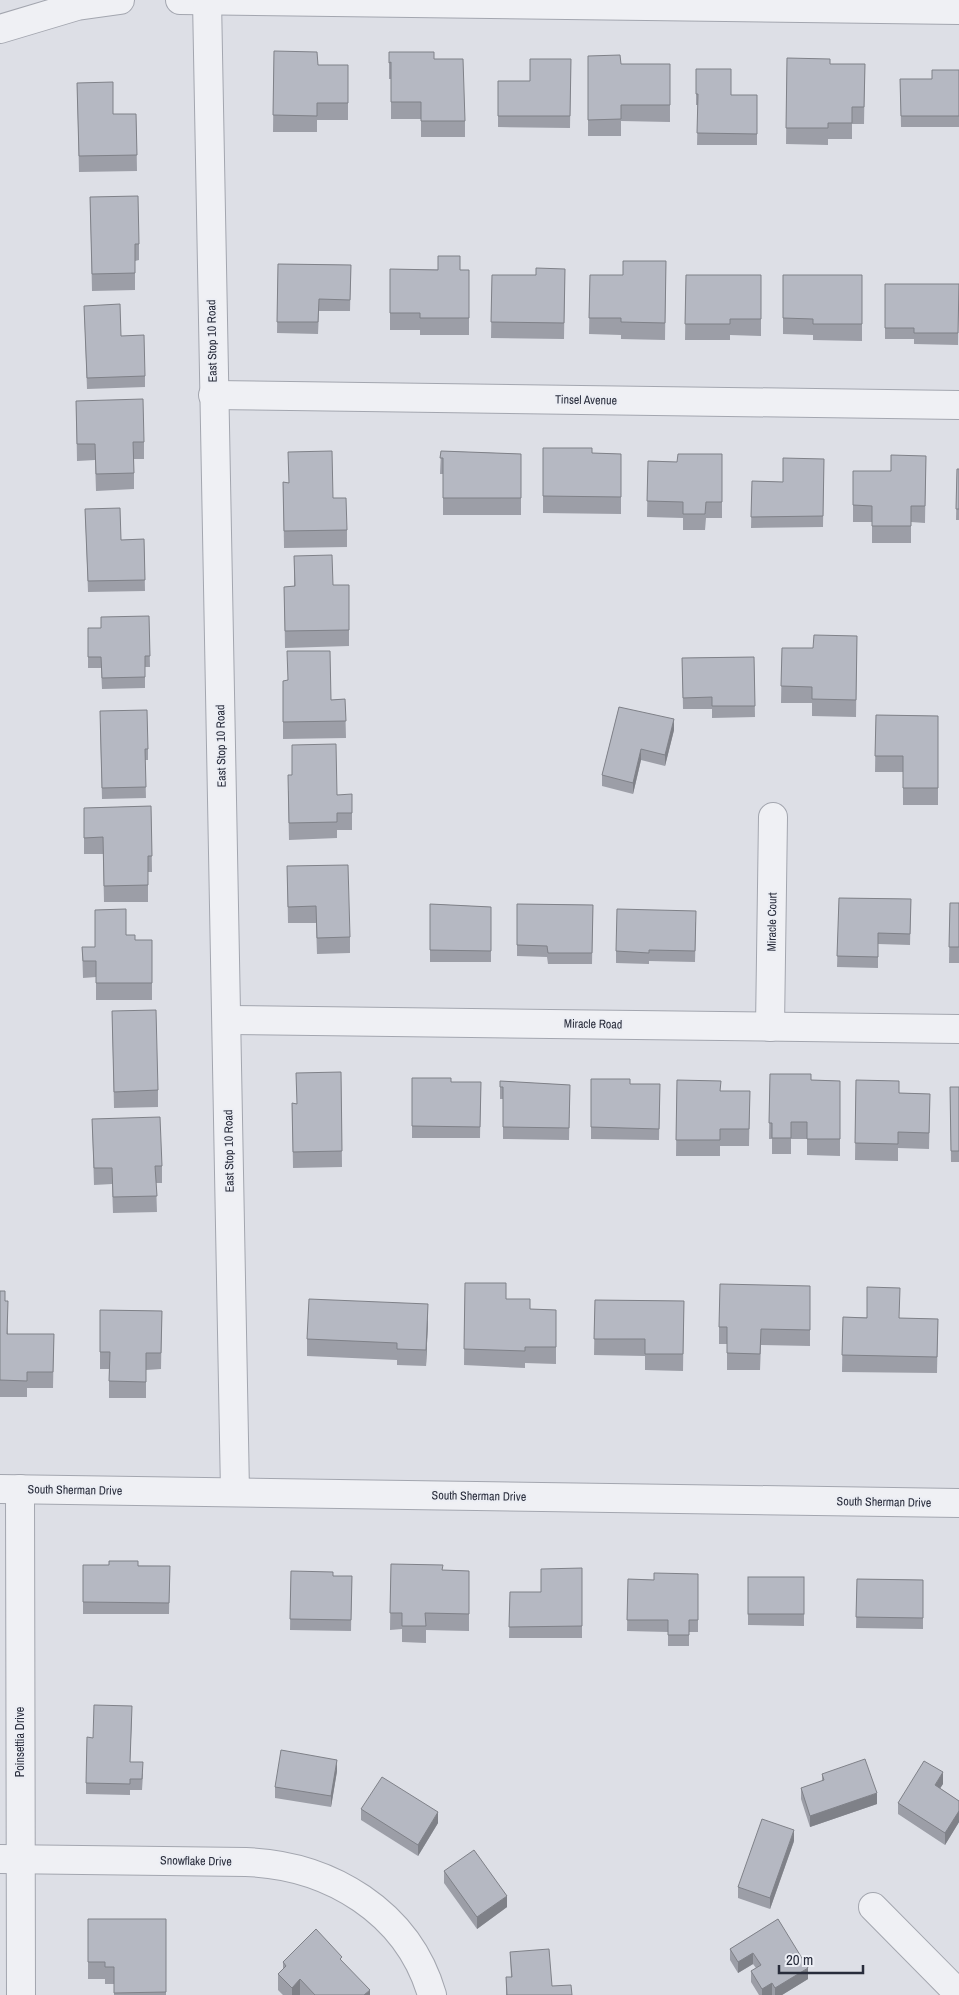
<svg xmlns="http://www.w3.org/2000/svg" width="959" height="1995" viewBox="0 0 959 1995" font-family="'Archivo Narrow',sans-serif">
<rect width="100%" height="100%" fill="#dddfe6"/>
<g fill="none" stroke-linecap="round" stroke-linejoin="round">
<defs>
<g id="minor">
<path d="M 180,0 L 959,10"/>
<path d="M 207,0 L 235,1492"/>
<path d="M 0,29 L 77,6 L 120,0"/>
<path d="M 213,395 L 959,405"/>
<path d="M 227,1020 L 959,1029"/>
<path d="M 770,1027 L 773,817"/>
<path d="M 0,1489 L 959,1503"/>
<path d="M 20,1489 L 21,1995"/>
<path d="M 0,1859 L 246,1862 C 330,1865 408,1912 432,1995"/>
<path d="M 873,1907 L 959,1994"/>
</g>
</defs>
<use href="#minor" stroke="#a3a6af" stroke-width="30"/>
<use href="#minor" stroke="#eff0f4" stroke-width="28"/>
</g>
<g fill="#9c9ea7">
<path d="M 274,51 L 318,65 L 348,65 L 348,120 L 317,120 L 317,132 L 273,132 Z"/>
<path d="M 389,52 L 434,59 L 465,121 L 465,137 L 421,137 L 421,119 L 391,119 L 391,79 L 389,79 Z"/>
<path d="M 588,56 L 621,64 L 670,64 L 670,122 L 621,121 L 621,136 L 588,136 Z"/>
<path d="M 787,58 L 830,64 L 865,64 L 864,124 L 852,124 L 852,139 L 828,139 L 828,145 L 786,144 Z"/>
<path d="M 571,59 L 570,128 L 498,127 L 498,81 L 530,81 Z"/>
<path d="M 696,69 L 731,95 L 757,95 L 757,145 L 697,145 L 698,105 L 696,105 Z"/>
<path d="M 959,70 L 959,127 L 901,127 L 900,79 L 932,79 Z"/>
<path d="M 77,83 L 113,114 L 136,114 L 137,171 L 79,172 Z"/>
<path d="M 90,197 L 139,244 L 139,260 L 135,261 L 135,290 L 92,291 Z"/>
<path d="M 666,261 L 665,340 L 621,339 L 621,335 L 589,334 L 590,275 L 623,275 Z"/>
<path d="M 278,264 L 351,265 L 350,311 L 319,311 L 318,334 L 277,333 Z"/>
<path d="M 390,269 L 469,270 L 469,335 L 420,335 L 420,330 L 390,330 Z"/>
<path d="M 565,269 L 564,339 L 491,338 L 492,275 L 536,275 Z"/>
<path d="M 686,275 L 761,275 L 761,336 L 730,335 L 730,340 L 685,340 Z"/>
<path d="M 783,275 L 862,275 L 862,341 L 813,340 L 813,335 L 783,334 Z"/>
<path d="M 885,284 L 959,284 L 958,345 L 914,344 L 914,339 L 885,339 Z"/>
<path d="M 84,306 L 121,336 L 145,376 L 145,387 L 87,389 Z"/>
<path d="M 76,401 L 144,442 L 144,459 L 134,459 L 134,489 L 96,491 L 95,460 L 77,461 Z"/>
<path d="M 543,448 L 592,453 L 621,454 L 621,514 L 543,513 Z"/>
<path d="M 441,451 L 521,454 L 521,515 L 443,515 L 443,474 L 440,474 Z"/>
<path d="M 722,454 L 722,518 L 706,518 L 705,530 L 683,530 L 683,518 L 647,517 L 648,461 L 677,462 Z"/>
<path d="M 926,456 L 925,523 L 911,522 L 911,543 L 872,543 L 872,522 L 853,522 L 853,471 L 891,471 Z"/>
<path d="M 824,459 L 823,527 L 751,528 L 752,481 L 783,482 Z"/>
<path d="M 957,469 L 959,469 L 959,520 L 956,520 Z"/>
<path d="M 283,482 L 288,483 L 333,498 L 347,530 L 347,547 L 284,548 Z"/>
<path d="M 85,509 L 121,540 L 144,539 L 145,591 L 88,592 Z"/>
<path d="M 294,556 L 333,585 L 349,585 L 349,646 L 285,648 L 284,587 L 294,586 Z"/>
<path d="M 149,616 L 150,667 L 145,667 L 145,688 L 102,689 L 101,668 L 88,668 L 88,628 L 101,628 Z"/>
<path d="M 857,636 L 856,717 L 812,716 L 812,703 L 781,703 L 782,648 L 813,648 Z"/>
<path d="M 754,657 L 755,717 L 712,718 L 712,709 L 683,709 L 682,658 Z"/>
<path d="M 283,681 L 331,700 L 345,699 L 346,738 L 283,739 Z"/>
<path d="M 619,707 L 674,730 L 665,766 L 641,760 L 633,794 L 602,786 L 602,775 Z"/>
<path d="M 876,715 L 938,716 L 938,805 L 903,805 L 903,772 L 875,772 Z"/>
<path d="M 100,723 L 148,749 L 148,760 L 145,760 L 146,798 L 102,799 Z"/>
<path d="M 288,791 L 337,795 L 352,813 L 352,830 L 337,830 L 337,838 L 289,840 Z"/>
<path d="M 151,806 L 152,872 L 148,872 L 148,902 L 104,902 L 103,854 L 84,854 L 84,808 Z"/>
<path d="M 287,866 L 350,937 L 350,953 L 317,954 L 316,923 L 288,923 Z"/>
<path d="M 839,898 L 911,899 L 910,945 L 878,944 L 878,968 L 837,967 Z"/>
<path d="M 950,903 L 959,903 L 959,963 L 949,963 Z"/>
<path d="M 430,904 L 491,907 L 491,962 L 430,962 Z"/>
<path d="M 517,904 L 593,905 L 592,964 L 548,964 L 547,957 L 517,956 Z"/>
<path d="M 696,922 L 695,962 L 649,961 L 649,964 L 616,963 L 616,951 Z"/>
<path d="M 126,935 L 135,940 L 152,940 L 152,1000 L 96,1000 L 96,977 L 83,978 L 82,947 L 95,947 Z"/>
<path d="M 112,1011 L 158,1090 L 158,1107 L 114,1108 Z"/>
<path d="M 341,1072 L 342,1167 L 293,1168 L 292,1103 L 297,1104 Z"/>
<path d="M 770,1074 L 811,1080 L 840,1081 L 840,1156 L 807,1155 L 807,1139 L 791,1139 L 791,1154 L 772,1154 L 772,1139 L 769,1139 Z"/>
<path d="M 412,1078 L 451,1082 L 481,1082 L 480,1138 L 412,1138 Z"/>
<path d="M 591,1079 L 630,1084 L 660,1084 L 659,1140 L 591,1139 Z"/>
<path d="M 677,1080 L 721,1091 L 750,1091 L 749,1146 L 720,1146 L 720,1156 L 676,1156 Z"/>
<path d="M 856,1080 L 899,1093 L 930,1094 L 929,1149 L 898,1148 L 898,1161 L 855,1160 Z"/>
<path d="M 500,1081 L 570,1085 L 569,1140 L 503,1139 L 503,1099 L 500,1099 Z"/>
<path d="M 950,1087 L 959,1087 L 959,1162 L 951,1162 Z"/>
<path d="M 92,1119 L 162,1166 L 162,1183 L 156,1183 L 157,1212 L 113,1213 L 112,1184 L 94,1185 Z"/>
<path d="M 465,1283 L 530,1309 L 556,1310 L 556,1364 L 525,1363 L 525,1368 L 464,1365 Z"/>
<path d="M 810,1286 L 810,1346 L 761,1345 L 760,1370 L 727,1370 L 727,1344 L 719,1344 L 719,1327 Z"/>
<path d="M 0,1291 L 5,1301 L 8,1334 L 54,1334 L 53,1388 L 27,1388 L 27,1397 L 0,1397 Z"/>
<path d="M 595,1300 L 684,1301 L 683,1371 L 645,1370 L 645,1356 L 594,1355 Z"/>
<path d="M 100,1310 L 162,1311 L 161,1369 L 146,1370 L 146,1398 L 109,1398 L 109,1369 L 100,1369 Z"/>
<path d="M 843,1317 L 938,1319 L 937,1373 L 842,1372 Z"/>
<path d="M 428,1321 L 426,1366 L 397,1365 L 397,1360 L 307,1356 L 307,1339 Z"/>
<path d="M 391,1564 L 442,1570 L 469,1571 L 469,1631 L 426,1630 L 426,1643 L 402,1642 L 402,1629 L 390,1630 Z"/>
<path d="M 83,1565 L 170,1566 L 169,1614 L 83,1614 Z"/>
<path d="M 582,1568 L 582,1638 L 509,1638 L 510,1592 L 541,1592 Z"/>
<path d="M 291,1571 L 333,1576 L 352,1576 L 351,1631 L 290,1630 Z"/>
<path d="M 698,1574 L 698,1632 L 689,1632 L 689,1646 L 668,1646 L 668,1632 L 627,1631 L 628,1579 L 654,1580 Z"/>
<path d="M 748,1577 L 804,1577 L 804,1626 L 748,1625 Z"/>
<path d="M 857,1579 L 923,1580 L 923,1629 L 856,1628 Z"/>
<path d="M 132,1718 L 130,1762 L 143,1774 L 142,1790 L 130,1790 L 130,1795 L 86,1794 L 86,1783 L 93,1738 Z"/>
<path d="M 337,1771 L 331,1807 L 275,1798 L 275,1787 Z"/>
<path d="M 822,1774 L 877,1804 L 810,1827 L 801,1799 L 801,1788 L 822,1781 Z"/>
<path d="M 943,1784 L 940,1788 L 959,1801 L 959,1822 L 945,1845 L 898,1814 L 898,1803 Z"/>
<path d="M 361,1809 L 438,1823 L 418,1856 L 361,1820 Z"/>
<path d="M 794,1841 L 770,1909 L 738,1898 L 738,1887 Z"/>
<path d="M 444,1871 L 507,1907 L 477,1929 L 444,1883 Z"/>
<path d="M 88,1919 L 166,1919 L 166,1995 L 114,1995 L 114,1984 L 105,1984 L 105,1979 L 88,1979 Z"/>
<path d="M 778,1919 L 808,1979 L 782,1995 L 759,1995 L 751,1982 L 751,1971 L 756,1968 L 753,1964 L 738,1973 L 730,1960 L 730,1949 Z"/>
<path d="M 510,1952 L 552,1986 L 572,1995 L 506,1995 L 506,1977 L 511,1977 Z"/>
<path d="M 283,1962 L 370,1995 L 283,1995 L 278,1990 L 278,1974 L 283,1970 Z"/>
</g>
<g fill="#7f8188">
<path d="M 674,719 L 674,730 L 665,766 L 665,755 Z"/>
<path d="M 641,749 L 641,760 L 633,794 L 633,783 Z"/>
<path d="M 428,1304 L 428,1321 L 426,1366 L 426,1350 Z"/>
<path d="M 337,1760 L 337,1771 L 331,1807 L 331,1796 Z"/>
<path d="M 943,1772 L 943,1784 L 935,1796 L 935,1785 Z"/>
<path d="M 877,1793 L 877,1804 L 810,1827 L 810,1816 Z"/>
<path d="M 959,1811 L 959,1822 L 945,1845 L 945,1833 Z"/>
<path d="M 438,1812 L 438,1823 L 418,1856 L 418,1845 Z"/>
<path d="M 794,1830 L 794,1841 L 770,1909 L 770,1898 Z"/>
<path d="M 507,1896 L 507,1907 L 477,1929 L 477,1917 Z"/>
<path d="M 753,1953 L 753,1964 L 738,1973 L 738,1962 Z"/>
<path d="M 808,1968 L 808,1979 L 782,1995 L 775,1995 L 775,1988 Z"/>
<path d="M 300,1979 L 300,1995 L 292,1995 L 292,1988 Z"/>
<path d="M 772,1983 L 772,1995 L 762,1995 L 762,1989 Z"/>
<path d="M 370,1990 L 370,1995 L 364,1995 Z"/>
</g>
<g fill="#b5b8c2" stroke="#7f8188">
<path d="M 274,51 L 317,52 L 318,65 L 348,65 L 348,103 L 317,103 L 317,116 L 273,115 Z"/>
<path d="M 389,52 L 434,52 L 434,59 L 463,59 L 465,121 L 421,121 L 421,102 L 391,102 L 391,62 L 389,63 Z"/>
<path d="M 620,55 L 621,64 L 670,64 L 670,105 L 621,105 L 621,119 L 588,120 L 588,56 Z"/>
<path d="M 787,58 L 830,59 L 830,64 L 865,64 L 864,107 L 852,107 L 852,123 L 828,123 L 828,128 L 786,128 Z"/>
<path d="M 530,59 L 571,59 L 570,116 L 498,116 L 498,81 L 530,81 Z"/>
<path d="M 696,69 L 731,69 L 731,95 L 757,95 L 757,134 L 697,133 L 698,94 L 696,94 Z"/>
<path d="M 932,70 L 959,70 L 959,116 L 901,116 L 900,79 L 932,79 Z"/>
<path d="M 113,82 L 113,114 L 136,114 L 137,155 L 79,156 L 77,83 Z"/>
<path d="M 138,196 L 139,244 L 135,244 L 135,273 L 92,274 L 90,197 Z"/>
<path d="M 438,256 L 460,256 L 460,270 L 469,270 L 469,318 L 420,318 L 420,313 L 390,313 L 390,269 L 438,270 Z"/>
<path d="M 623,261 L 666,261 L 665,323 L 621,322 L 621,318 L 589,318 L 590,275 L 623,275 Z"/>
<path d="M 278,264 L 351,265 L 350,300 L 319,299 L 318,322 L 277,322 Z"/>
<path d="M 536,268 L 565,269 L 564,323 L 491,322 L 492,275 L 536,275 Z"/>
<path d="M 686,275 L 761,275 L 761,319 L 730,319 L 730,324 L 685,324 Z"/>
<path d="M 783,275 L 862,275 L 862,324 L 813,324 L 813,319 L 783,318 Z"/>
<path d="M 885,284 L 959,284 L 958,333 L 914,333 L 914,328 L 885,328 Z"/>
<path d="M 120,304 L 121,336 L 144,335 L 145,376 L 87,378 L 84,306 Z"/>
<path d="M 143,399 L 144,442 L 133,442 L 134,473 L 96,474 L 95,444 L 77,444 L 76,401 Z"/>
<path d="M 543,448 L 592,448 L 592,453 L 621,454 L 621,497 L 543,496 Z"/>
<path d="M 332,451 L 333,498 L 346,498 L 347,530 L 284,531 L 283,482 L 289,483 L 288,452 Z"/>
<path d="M 441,451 L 521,454 L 521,498 L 443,498 L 443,458 L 440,458 Z"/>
<path d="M 678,454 L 722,454 L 722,502 L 706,502 L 705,514 L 683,514 L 683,502 L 647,501 L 648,461 L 677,462 Z"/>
<path d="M 891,455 L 926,456 L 925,506 L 911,506 L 911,526 L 872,526 L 872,506 L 853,505 L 853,471 L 891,471 Z"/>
<path d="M 783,458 L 824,459 L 823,516 L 751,517 L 752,481 L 783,482 Z"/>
<path d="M 957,469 L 959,469 L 959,509 L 956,509 Z"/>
<path d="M 120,508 L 121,540 L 144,539 L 145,580 L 88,581 L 85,509 Z"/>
<path d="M 332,555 L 333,585 L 349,585 L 349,630 L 285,631 L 284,587 L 295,586 L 294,556 Z"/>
<path d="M 149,616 L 150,656 L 145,656 L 145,677 L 102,678 L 101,657 L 88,657 L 88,628 L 101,628 L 101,617 Z"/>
<path d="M 814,635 L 857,636 L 856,700 L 812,699 L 812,687 L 781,686 L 782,648 L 813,648 Z"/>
<path d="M 287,651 L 330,651 L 331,700 L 345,699 L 346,721 L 283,722 L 283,681 L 288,680 Z"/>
<path d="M 754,657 L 755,706 L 712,706 L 712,697 L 683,698 L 682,658 Z"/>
<path d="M 619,707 L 674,719 L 665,755 L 641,749 L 633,783 L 602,775 Z"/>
<path d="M 147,710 L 148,749 L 145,749 L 146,787 L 102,788 L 100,711 Z"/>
<path d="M 876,715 L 938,716 L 938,788 L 903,788 L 903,756 L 875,756 Z"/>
<path d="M 336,744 L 337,795 L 352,794 L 352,813 L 337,813 L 337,822 L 289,823 L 288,775 L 292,775 L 292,745 Z"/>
<path d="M 151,806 L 152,856 L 148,856 L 148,885 L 104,886 L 103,837 L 84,838 L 84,808 Z"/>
<path d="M 348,865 L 350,937 L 317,938 L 316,906 L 288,907 L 287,866 Z"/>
<path d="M 839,898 L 911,899 L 910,934 L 878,933 L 878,957 L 837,956 Z"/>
<path d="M 950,903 L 959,903 L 959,947 L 949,947 Z"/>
<path d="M 430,904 L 491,907 L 491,951 L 430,950 Z"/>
<path d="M 517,904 L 593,905 L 592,953 L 548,953 L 547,946 L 517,945 Z"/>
<path d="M 126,909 L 126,935 L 135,935 L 135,940 L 152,940 L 152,983 L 96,983 L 96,961 L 83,961 L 82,947 L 95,947 L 95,910 Z"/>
<path d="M 617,909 L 696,911 L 695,951 L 649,950 L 649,953 L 616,951 Z"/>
<path d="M 156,1010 L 158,1090 L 114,1092 L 112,1011 Z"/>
<path d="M 341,1072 L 342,1151 L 293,1152 L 292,1103 L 297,1104 L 296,1073 Z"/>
<path d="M 770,1074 L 811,1074 L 811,1080 L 840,1081 L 840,1139 L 807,1139 L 807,1122 L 791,1122 L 791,1138 L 772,1138 L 772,1123 L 769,1123 Z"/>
<path d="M 412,1078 L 451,1078 L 451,1082 L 481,1082 L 480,1127 L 412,1126 Z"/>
<path d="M 591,1079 L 630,1079 L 630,1084 L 660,1084 L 659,1129 L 591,1127 Z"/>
<path d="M 677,1080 L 721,1081 L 720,1091 L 750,1091 L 749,1129 L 720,1129 L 720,1140 L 676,1140 Z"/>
<path d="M 856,1080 L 899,1081 L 899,1093 L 930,1094 L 929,1133 L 898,1132 L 898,1144 L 855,1143 Z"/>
<path d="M 500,1081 L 570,1085 L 569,1128 L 503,1127 L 503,1087 L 500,1087 Z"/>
<path d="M 950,1087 L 959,1087 L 959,1151 L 951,1151 Z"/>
<path d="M 160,1117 L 162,1166 L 155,1166 L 157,1196 L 113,1197 L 112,1168 L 94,1168 L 92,1119 Z"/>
<path d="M 465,1283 L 506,1283 L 506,1299 L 530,1299 L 530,1309 L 556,1310 L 556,1347 L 525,1347 L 525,1351 L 464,1349 Z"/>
<path d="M 720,1284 L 810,1286 L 810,1330 L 761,1329 L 760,1354 L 727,1353 L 727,1327 L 719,1327 Z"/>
<path d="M 867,1287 L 900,1288 L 899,1318 L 938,1319 L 937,1357 L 842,1355 L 843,1317 L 867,1318 Z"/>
<path d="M 0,1291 L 5,1291 L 5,1301 L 8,1301 L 7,1334 L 54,1334 L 53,1372 L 27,1372 L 27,1381 L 0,1380 Z"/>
<path d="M 309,1299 L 428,1304 L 426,1350 L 397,1349 L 397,1343 L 307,1339 Z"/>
<path d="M 595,1300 L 684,1301 L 683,1354 L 645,1354 L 645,1339 L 594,1339 Z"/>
<path d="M 100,1310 L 162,1311 L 161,1353 L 146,1353 L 146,1382 L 109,1381 L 110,1352 L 100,1352 Z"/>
<path d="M 109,1561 L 138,1561 L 138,1566 L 170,1566 L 169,1603 L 83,1602 L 83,1565 L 109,1565 Z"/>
<path d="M 391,1564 L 443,1565 L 442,1570 L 469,1571 L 469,1614 L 425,1613 L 426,1626 L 402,1626 L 402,1613 L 390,1613 Z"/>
<path d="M 582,1568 L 582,1626 L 509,1627 L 510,1592 L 541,1592 L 541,1569 Z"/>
<path d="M 291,1571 L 333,1572 L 333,1576 L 352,1576 L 351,1620 L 290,1619 Z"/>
<path d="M 654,1573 L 698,1574 L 698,1620 L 689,1620 L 689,1635 L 668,1635 L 668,1620 L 627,1620 L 628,1579 L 654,1580 Z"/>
<rect x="748" y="1577" width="56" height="37"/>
<path d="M 857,1579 L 923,1580 L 923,1618 L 856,1617 Z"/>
<path d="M 94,1705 L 132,1706 L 130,1762 L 143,1762 L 142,1779 L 130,1779 L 130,1784 L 86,1783 L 87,1737 L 93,1738 Z"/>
<path d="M 281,1750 L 337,1760 L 331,1796 L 275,1787 Z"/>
<path d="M 865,1759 L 877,1793 L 810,1816 L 801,1788 L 824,1780 L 822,1774 Z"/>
<path d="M 924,1761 L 943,1772 L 935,1785 L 959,1801 L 959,1811 L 945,1833 L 898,1803 Z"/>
<path d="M 382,1777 L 438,1812 L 418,1845 L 361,1809 Z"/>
<path d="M 762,1819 L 794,1830 L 770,1898 L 738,1887 Z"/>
<path d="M 474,1850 L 507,1896 L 477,1917 L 444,1871 Z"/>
<path d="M 88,1919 L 166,1919 L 166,1992 L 114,1993 L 114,1967 L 105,1967 L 105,1962 L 88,1962 Z"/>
<path d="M 778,1919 L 808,1968 L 775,1988 L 772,1983 L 762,1989 L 751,1971 L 761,1965 L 753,1953 L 738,1962 L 730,1949 Z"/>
<path d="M 316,1929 L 342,1957 L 340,1959 L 370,1990 L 364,1995 L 315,1995 L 300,1979 L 292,1988 L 278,1974 L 286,1966 L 283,1962 Z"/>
<path d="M 549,1949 L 552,1986 L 571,1985 L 572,1995 L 507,1995 L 506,1977 L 512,1977 L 510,1952 Z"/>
</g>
<g text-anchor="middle" stroke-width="4" stroke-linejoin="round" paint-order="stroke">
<g font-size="12" fill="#282c3b" stroke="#eceef4">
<text transform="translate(212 341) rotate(-91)" y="4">East Stop 10 Road</text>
<text transform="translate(586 400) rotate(1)" y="4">Tinsel Avenue</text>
<text transform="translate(221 746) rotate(-91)" y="4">East Stop 10 Road</text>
<text transform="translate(772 922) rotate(-89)" y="4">Miracle Court</text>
<text transform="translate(593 1024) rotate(1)" y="4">Miracle Road</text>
<text transform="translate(229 1151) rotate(-91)" y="4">East Stop 10 Road</text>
<text transform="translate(75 1490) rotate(1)" y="4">South Sherman Drive</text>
<text transform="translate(479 1496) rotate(1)" y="4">South Sherman Drive</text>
<text transform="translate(884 1502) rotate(1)" y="4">South Sherman Drive</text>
<text transform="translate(20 1742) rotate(-90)" y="4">Poinsettia Drive</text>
<text transform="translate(196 1861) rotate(1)" y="4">Snowflake Drive</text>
</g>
</g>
<path d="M779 1965v8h84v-8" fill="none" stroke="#282c3b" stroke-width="2.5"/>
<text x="786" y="1965" font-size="15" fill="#282c3b" stroke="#eceef4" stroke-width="4" paint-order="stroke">20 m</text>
</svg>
